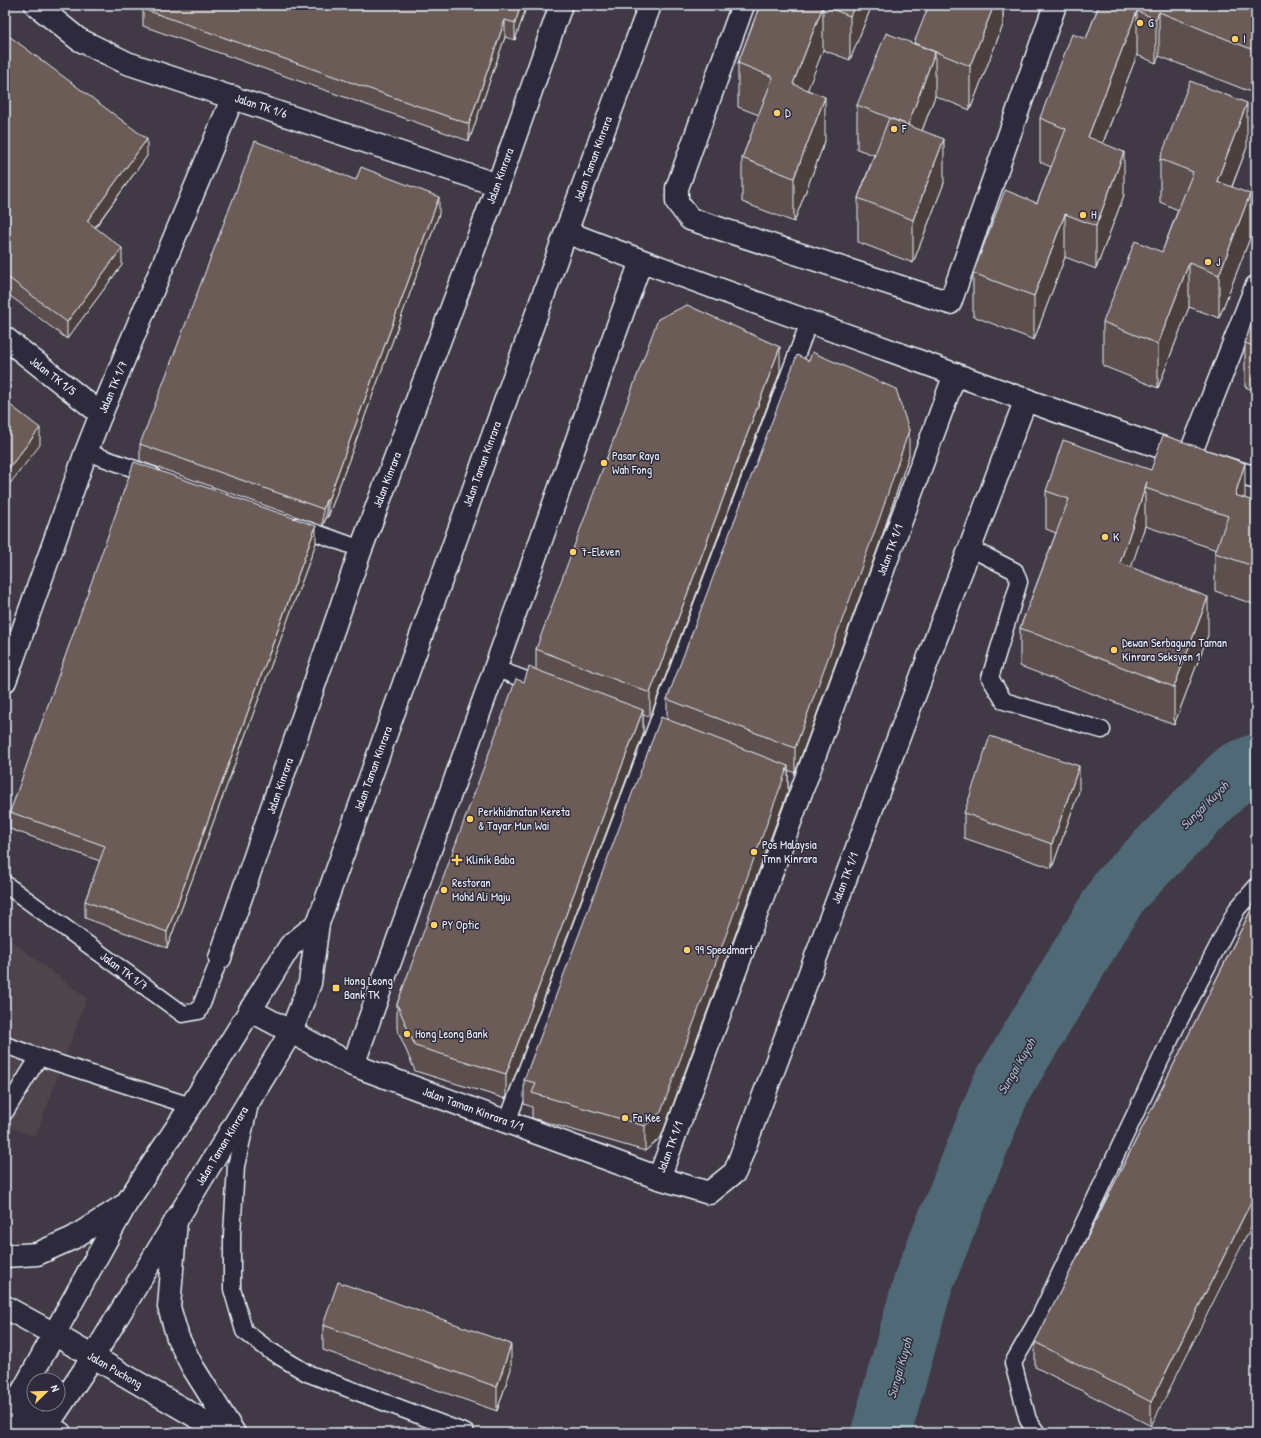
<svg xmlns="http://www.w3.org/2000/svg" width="1261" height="1438" viewBox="0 0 1261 1438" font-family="'Patrick Hand',sans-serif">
<rect width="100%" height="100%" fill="#413945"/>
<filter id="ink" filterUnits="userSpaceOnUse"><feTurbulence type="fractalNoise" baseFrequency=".025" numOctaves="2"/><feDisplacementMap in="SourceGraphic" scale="8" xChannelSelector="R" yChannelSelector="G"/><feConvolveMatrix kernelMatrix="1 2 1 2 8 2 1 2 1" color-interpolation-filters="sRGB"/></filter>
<g filter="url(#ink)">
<path fill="#4e444b" d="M 5,936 L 87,998 L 36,1136 L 5,1126 Z"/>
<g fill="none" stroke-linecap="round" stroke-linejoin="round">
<path stroke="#506977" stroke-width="60" d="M 881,1433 L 924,1280 L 1001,1088 L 1120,890 L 1236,772 L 1256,764"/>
<defs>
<g id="service">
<path d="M 86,452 L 152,475"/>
<path d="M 297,526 L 361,549"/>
<path d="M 970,548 L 1015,571 L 1019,582 L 990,678 L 1004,701 L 1102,730"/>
<path d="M 494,668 L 545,687"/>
<path d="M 5,884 L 183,1014 L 199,1011 L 220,958"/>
<path d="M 5,1045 L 39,1057 L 191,1106"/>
<path d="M 249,1109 L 236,1166 L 232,1235 L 232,1289 L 244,1331 L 269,1350 L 307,1373 L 466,1433"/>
<path d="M 5,1112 L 39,1057"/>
<path d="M 507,1122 L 809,322"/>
<path d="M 1037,1433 L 1028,1420 L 1013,1363 L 1041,1314 L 1176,1027 L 1237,909 L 1256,887"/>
</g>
<g id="minor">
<path d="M 36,5 L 78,39 L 127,63 L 498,185"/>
<path d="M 743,5 L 677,188 L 677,202 L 690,219 L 950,303 L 1055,5"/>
<path d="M 566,232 C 674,274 784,313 894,352 C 1014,396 1134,440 1256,478"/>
<path d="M 5,338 L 101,414"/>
<path d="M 1189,457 L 1256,287"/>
<path d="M 5,681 L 86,452 L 101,414 L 233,97"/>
<path d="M 220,958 L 361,549 L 498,185 L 561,5"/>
<path d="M 250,1010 L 353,1065 L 659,1178 L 709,1193 L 735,1172 L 1026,399"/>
<path d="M 353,1065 L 641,261"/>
<path d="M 659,1178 L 955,374"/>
</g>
<g id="tertiary">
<path d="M 11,1433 L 14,1407 L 126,1204 L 191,1106 L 290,946 L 318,923"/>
<path d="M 30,1433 L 47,1426 L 93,1357 L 291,1032 L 310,983 L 318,923 L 566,232 L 650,5"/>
</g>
<g id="primary">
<path d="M 176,1220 L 169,1307 L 178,1338 L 192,1366 L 234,1433"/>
<path d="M 5,1256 L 37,1254 L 73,1238 L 126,1204"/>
<path d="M 5,1307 L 54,1334 L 224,1433"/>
<path d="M 5,1403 L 60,1433"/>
</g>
</defs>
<use href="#service" stroke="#e8f1f8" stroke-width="19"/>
<use href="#minor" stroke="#e8f1f8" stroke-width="25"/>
<use href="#tertiary" stroke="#e8f1f8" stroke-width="25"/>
<use href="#primary" stroke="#e8f1f8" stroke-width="25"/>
<use href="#service" stroke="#2f2a3d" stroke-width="16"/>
<use href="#minor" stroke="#2f2a3d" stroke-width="22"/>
<use href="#tertiary" stroke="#2f2a3d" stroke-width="22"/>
<use href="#primary" stroke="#2f2a3d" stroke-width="22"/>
</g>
<g fill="#5d4f4d" stroke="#e8f1f8">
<path d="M 527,5 L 515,40 L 505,37 L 469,141 L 143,26 L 143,9 Z"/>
<path d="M 760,5 L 872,5 L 850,60 L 823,50 L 807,90 L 825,141 L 794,222 L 742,202 L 742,158 L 759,115 L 738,107 L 738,63 Z"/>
<path d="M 1003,5 L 1003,25 L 970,110 L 935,96 L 922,131 L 944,183 L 913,263 L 858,242 L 858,198 L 874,155 L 857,149 L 857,105 L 914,43 Z"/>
<path d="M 1099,5 L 1256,5 L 1256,94 L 1159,56 L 1156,63 L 1137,55 L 1103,143 L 1124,195 L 1096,269 L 1065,257 L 1034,340 L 973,316 L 973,273 L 1037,203 L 1051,167 L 1040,162 L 1040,118 L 1086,39 Z"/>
<path d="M 5,33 L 147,156 L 95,228 L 122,265 L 67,339 L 5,292 Z"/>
<path d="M 1247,147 L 1232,187 L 1250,238 L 1219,318 L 1189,307 L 1158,388 L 1103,366 L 1103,322 L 1162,252 L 1178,210 L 1160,202 L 1160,159 Z"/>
<path d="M 439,214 L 328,517 L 326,517 L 323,526 L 140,461 L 140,444 Z"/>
<path d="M 1256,309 L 1256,391 L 1245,387 L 1245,343 Z"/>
<path d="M 780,372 L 650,717 L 643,715 L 643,735 L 506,1099 L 415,1071 L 397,1029 L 397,1004 L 524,682 L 536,669 L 536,649 Z"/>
<path d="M 909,455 L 880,542 L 795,773 L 788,770 L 788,791 L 661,1137 L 645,1151 L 532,1118 L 532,1107 L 524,1104 L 524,1080 L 667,720 L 667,699 Z"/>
<path d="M 1151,470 L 1256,502 L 1256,605 L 1215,591 L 1215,553 L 1217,550 L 1145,526 L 1131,567 L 1208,635 L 1174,725 L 1020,666 L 1020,628 L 1056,533 L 1046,529 L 1046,491 Z"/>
<path d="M 316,543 L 167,948 L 85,918 L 85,901 L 100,861 L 10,829 L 10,812 Z"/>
<path d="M 1079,791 L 1052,868 L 964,838 L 964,813 Z"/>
<path d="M 1256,900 L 1151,1426 L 1035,1367 L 1035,1342 Z"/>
<path d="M 323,1325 L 511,1369 L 497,1411 L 323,1350 Z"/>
</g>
<g fill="#4c403e" stroke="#e8f1f8">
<path d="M 521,5 L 527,5 L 515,40 L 515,23 Z"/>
<path d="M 855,5 L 872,5 L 850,60 L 850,16 Z"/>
<path d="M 994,5 L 1003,5 L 1003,25 L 970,110 L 970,66 Z"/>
<path d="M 823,6 L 823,50 L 793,128 L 793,84 Z"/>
<path d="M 1137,11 L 1137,55 L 1088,181 L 1088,137 Z"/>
<path d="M 1159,12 L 1159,56 L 1156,63 L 1156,19 Z"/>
<path d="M 505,20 L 505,37 L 469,141 L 469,124 Z"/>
<path d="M 935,52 L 935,96 L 908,168 L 908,125 Z"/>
<path d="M 825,97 L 825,141 L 794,222 L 794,178 Z"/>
<path d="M 1247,103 L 1247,147 L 1217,225 L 1217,181 Z"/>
<path d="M 147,139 L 147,156 L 87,238 L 87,221 Z"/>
<path d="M 944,139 L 944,183 L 913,263 L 913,220 Z"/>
<path d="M 1124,152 L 1124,195 L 1096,269 L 1096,226 Z"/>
<path d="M 1250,194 L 1250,238 L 1219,318 L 1219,275 Z"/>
<path d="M 439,197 L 439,214 L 328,517 L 328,500 Z"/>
<path d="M 1065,214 L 1065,257 L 1034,340 L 1034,296 Z"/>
<path d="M 122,248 L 122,265 L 67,339 L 67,322 Z"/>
<path d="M 1189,263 L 1189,307 L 1158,388 L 1158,344 Z"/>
<path d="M 780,347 L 780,372 L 650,717 L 650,693 Z"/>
<path d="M 40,428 L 40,445 L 5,490 L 5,473 Z"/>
<path d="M 909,430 L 909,455 L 880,542 L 795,773 L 795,748 Z"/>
<path d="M 1245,463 L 1245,501 L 1235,495 Z"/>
<path d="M 1145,488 L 1145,526 L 1120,601 L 1120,563 Z"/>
<path d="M 326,500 L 326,517 L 323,526 L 323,509 Z"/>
<path d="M 316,526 L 316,543 L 167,948 L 167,932 Z"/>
<path d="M 1208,597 L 1208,635 L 1174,725 L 1174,687 Z"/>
<path d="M 643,710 L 643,735 L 506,1099 L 506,1074 Z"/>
<path d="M 788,766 L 788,791 L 661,1137 L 645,1151 L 645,1126 Z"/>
<path d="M 1079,766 L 1079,791 L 1052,868 L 1052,844 Z"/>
<path d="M 1256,1192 L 1256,1217 L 1151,1426 L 1151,1402 Z"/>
<path d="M 511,1344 L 511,1369 L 497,1411 L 497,1387 Z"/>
</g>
<g fill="#6c5c59" stroke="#e8f1f8">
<path d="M 145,5 L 521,5 L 515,23 L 505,20 L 469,124 L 143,9 Z"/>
<path d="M 760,5 L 821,5 L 823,6 L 793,84 L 825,97 L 794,178 L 742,158 L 773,77 L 738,63 Z"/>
<path d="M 821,5 L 855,5 L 850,16 Z"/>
<path d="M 929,5 L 994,5 L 970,66 L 914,43 Z"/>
<path d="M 1099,5 L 1256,5 L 1256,51 L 1159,12 L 1156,19 L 1137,11 L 1088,137 L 1124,152 L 1096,226 L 1065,214 L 1034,296 L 973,273 L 1005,190 L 1037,203 L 1066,129 L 1040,118 L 1072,34 L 1086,39 Z"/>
<path d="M 5,33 L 147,139 L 87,221 L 122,248 L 67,322 L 5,275 Z"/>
<path d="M 886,33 L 935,52 L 908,125 L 857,105 Z"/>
<path d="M 1190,81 L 1247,103 L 1217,181 L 1250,194 L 1219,275 L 1189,263 L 1158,344 L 1103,322 L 1135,241 L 1162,252 L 1193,172 L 1160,159 Z"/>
<path d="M 889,118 L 944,139 L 913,220 L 858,198 Z"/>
<path d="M 255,141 L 356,180 L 361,167 L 439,197 L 328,500 L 326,500 L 323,509 L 140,444 Z"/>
<path d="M 687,305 L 780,347 L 650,693 L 536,649 L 658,319 Z"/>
<path d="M 1256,309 L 1256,347 L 1245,343 Z"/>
<path d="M 812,352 L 896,389 L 909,430 L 880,517 L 795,748 L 667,699 L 797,355 L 809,361 Z"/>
<path d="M 5,401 L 40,428 L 5,473 Z"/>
<path d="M 1163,435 L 1245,463 L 1235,495 L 1256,502 L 1256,567 L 1215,553 L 1228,516 L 1145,488 L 1147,482 L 1120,563 L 1208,597 L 1174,687 L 1020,628 L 1069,499 L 1046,491 L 1063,440 L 1151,470 Z"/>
<path d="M 134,462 L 316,526 L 167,932 L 85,901 L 105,846 L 10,812 Z"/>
<path d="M 529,667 L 643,710 L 506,1074 L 415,1046 L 397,1004 L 516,679 L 524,682 Z"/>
<path d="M 661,717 L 788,766 L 661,1112 L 645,1126 L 532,1093 L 536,1083 L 524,1080 Z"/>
<path d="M 990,736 L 1079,766 L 1052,844 L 964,813 Z"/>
<path d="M 1256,900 L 1256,1192 L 1151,1402 L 1035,1342 Z"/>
<path d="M 338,1282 L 511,1344 L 497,1387 L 323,1325 Z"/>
</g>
</g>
<g fill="#ffd166" stroke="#2f2a3d" stroke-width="1.5">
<circle cx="1140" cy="23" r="4"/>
<circle cx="1235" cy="39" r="4"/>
<circle cx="777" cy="113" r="4"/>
<circle cx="894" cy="129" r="4"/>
<circle cx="1083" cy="215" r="4"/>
<circle cx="1208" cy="262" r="4"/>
<circle cx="604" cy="463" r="4"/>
<circle cx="1105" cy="537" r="4"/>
<circle cx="573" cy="552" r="4"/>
<circle cx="1114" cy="650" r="4"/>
<circle cx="470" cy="819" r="4"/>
<circle cx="754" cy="852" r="4"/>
<path d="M455 854h4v4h4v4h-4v4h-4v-4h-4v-4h4z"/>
<circle cx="444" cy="890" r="4"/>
<circle cx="434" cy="925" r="4"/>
<circle cx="687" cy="950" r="4"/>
<rect x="332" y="984" width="8" height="8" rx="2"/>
<circle cx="407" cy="1034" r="4"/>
<circle cx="625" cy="1118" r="4"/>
</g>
<g text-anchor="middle" stroke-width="3" stroke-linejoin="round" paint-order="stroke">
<g font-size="12" fill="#e8f1f8" stroke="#2f2a3d" text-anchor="start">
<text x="1148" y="27">G</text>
<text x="1243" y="43">I</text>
<text x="785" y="117">D</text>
<text x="902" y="133">F</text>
<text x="1091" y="219">H</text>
<text x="1216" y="266">J</text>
<text x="612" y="460">Pasar Raya<tspan x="612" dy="14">Wah Fong</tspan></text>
<text x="1113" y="541">K</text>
<text x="581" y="556">7-Eleven</text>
<text x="1122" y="647">Dewan Serbaguna Taman<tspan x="1122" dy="14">Kinrara Seksyen 1</tspan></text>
<text x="478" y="816">Perkhidmatan Kereta<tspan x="478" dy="14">&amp; Tayar Mun Wai</tspan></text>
<text x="762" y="849">Pos Malaysia<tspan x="762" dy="14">Tmn Kinrara</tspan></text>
<text x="466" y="864">Klinik Baba</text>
<text x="452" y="887">Restoran<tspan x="452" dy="14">Mohd Ali Maju</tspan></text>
<text x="442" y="929">PY Optic</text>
<text x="695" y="954">99 Speedmart</text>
<text x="344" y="985">Hong Leong<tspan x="344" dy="14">Bank TK</tspan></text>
<text x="415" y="1038">Hong Leong Bank</text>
<text x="633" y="1122">Fa Kee</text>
</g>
<g font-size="12" fill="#e8f1f8" stroke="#2f2a3d">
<text transform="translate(261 106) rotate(18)" y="4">Jalan TK 1/6</text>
<text transform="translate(593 159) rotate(-70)" y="4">Jalan Taman Kinrara</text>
<text transform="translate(500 176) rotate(-70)" y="4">Jalan Kinrara</text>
<text transform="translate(53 376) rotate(38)" y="4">Jalan TK 1/5</text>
<text transform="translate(113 387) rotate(-67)" y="4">Jalan TK 1/7</text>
<text transform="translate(482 464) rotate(-70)" y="4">Jalan Taman Kinrara</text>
<text transform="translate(387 480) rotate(-69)" y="4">Jalan Kinrara</text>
<text transform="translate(890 550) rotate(-70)" y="4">Jalan TK 1/1</text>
<text transform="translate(373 769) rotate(-70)" y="4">Jalan Taman Kinrara</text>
<text transform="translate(280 786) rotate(-71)" y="4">Jalan Kinrara</text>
<text transform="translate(845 878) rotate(-69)" y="4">Jalan TK 1/1</text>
<text transform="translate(124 971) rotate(36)" y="4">Jalan TK 1/7</text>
<text transform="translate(473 1109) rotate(20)" y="4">Jalan Taman Kinrara 1/1</text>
<text transform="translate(222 1146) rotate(-59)" y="4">Jalan Taman Kinrara</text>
<text transform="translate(670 1147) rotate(-70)" y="4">Jalan TK 1/1</text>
<text transform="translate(115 1370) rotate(30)" y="4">Jalan Puchong</text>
</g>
<g font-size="13" font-style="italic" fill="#abbbc4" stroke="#2f2a3d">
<text transform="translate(1204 805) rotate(-45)" y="5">Sungai Kuyoh</text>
<text transform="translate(1016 1066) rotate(-60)" y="5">Sungai Kuyoh</text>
<text transform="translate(899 1368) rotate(-74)" y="5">Sungai Kuyoh</text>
</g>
</g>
<rect width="1261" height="1438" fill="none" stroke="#2f2a3d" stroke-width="20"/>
<rect x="10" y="10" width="1241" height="1418" fill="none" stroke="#e8f1f8" stroke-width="1.5" filter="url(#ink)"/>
<g transform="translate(46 1392) rotate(67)"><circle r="19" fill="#2f2a3d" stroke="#797a88"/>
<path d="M0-3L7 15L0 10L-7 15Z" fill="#ffd166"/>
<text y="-6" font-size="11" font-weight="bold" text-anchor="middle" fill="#e8f1f8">N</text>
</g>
</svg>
